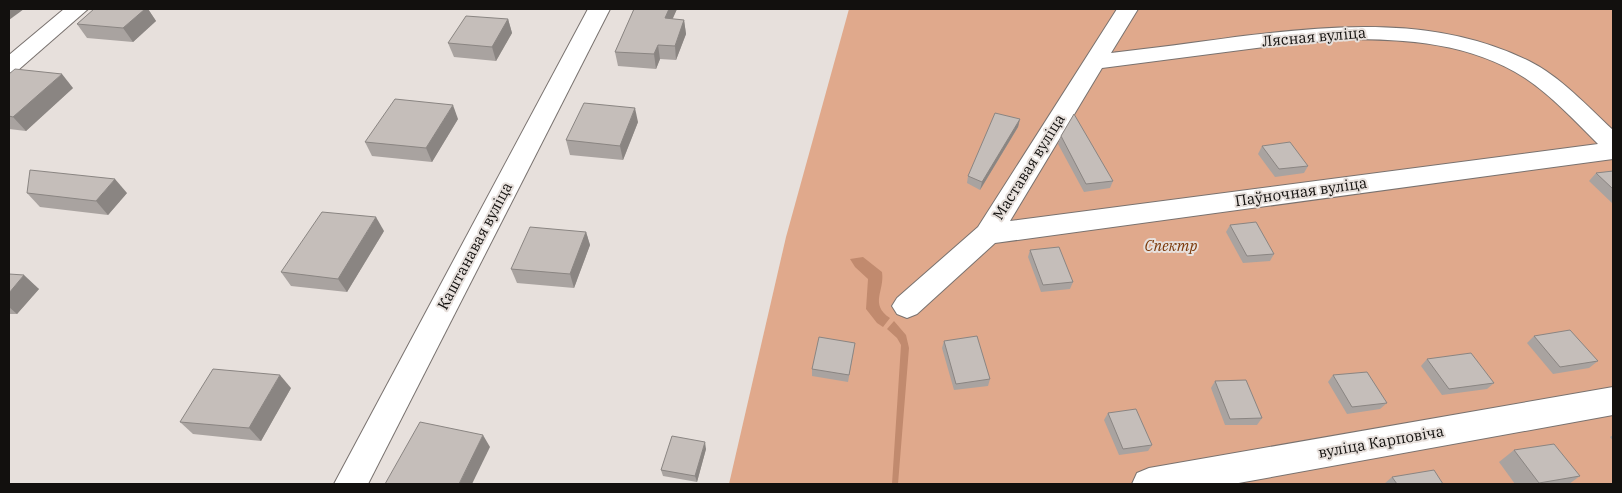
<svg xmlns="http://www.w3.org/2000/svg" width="1622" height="493" viewBox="0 0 1622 493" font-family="'IBM Plex Serif',serif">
<rect width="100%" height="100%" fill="#e7e0dc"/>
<path fill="#e0a98c" d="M 849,9 L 1613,9 L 1613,484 L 729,484 L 786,237 Z"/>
<g fill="#c18a6e">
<path d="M 863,257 L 882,272 C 885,291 869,304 890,318 L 883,327 L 877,323 L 866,309 L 868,279 L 855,267 L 850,259 Z"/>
<path d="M 894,321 L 906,335 L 909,348 L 898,484 L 892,484 L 901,345 L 897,338 L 887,329 Z"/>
</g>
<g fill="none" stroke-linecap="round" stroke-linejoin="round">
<defs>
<g id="minor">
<path d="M 64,9 L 88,9 L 17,71 L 9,73 L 9,55 Z"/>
<path d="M 588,9 L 610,9 L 368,484 L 334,484 Z"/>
<path d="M 1117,9 L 1138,9 L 1111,53 C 1152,48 1194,43 1235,37 C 1334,25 1436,15 1529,61 C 1561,77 1587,106 1613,130 L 1613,159 L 995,243 L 917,314 L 907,318 L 897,314 L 892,306 L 897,298 L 978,227 ZM 1345,39 C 1407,39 1471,43 1525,78 C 1552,96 1575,121 1598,144 L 1010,221 L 1102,68 L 1272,46 Z"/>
<path d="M 1613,387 L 1613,415 L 1233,484 L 1132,484 L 1137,473 L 1149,468 Z"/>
</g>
</defs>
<use href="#minor" stroke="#79726f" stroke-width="2"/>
<use href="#minor" fill="#fff" fill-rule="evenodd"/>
</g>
<g fill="#a9a3a0">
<path d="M 94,9 L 148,9 L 156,21 L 133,42 L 87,38 L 77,24 Z"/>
<path d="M 634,9 L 677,9 L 672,19 L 684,20 L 686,34 L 676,60 L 660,59 L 656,69 L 618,66 L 615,52 Z"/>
<path d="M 508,19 L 512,33 L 496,61 L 454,57 L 448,43 Z"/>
<path d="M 9,74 L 73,88 L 26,131 L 9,129 Z"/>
<path d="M 458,119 L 432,162 L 372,156 L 365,142 Z"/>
<path d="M 1020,119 L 1018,127 L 980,190 L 967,183 L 968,176 Z"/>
<path d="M 638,122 L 623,160 L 570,155 L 566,140 Z"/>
<path d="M 1061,136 L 1113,181 L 1110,188 L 1084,192 L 1058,144 Z"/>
<path d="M 1262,146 L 1308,166 L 1304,173 L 1275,177 L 1258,154 Z"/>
<path d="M 1613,171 L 1613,203 L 1612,203 L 1589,181 L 1596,173 Z"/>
<path d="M 27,193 L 127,193 L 108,215 L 40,207 Z"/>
<path d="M 1230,225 L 1274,254 L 1270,261 L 1243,263 L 1226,232 Z"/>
<path d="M 384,231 L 347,292 L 291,286 L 281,272 Z"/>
<path d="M 586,232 L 590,245 L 574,288 L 517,283 L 511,269 Z"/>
<path d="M 1030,250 L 1073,282 L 1070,289 L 1041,292 L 1028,257 Z"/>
<path d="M 9,274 L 39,289 L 17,314 L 9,314 Z"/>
<path d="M 1534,336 L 1598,361 L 1589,368 L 1553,374 L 1527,343 Z"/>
<path d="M 944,341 L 990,379 L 988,386 L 954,390 L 942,348 Z"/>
<path d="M 854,350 L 848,382 L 812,376 L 812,369 Z"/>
<path d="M 1427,359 L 1494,383 L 1487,389 L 1442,395 L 1421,366 Z"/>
<path d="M 1333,375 L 1387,403 L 1380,409 L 1347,414 L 1328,382 Z"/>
<path d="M 1215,381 L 1262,418 L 1257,425 L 1225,425 L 1211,388 Z"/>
<path d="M 291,388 L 261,441 L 193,434 L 180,422 Z"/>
<path d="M 1108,413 L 1152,445 L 1148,451 L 1119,455 L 1104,420 Z"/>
<path d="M 1613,435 L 1613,441 L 1610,437 Z"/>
<path d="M 706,449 L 697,482 L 663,476 L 661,470 Z"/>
<path d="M 1514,450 L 1580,476 L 1569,484 L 1515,484 L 1499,462 Z"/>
<path d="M 1392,477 L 1443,484 L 1384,484 Z"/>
</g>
<g fill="#8a8582">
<path d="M 9,9 L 24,9 L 9,20 Z"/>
<path d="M 145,9 L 148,9 L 156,21 L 133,42 L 123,28 Z"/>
<path d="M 669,9 L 677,9 L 667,32 L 665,18 Z"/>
<path d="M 508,19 L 512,33 L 496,61 L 492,47 Z"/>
<path d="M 684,20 L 686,34 L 676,60 L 675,46 Z"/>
<path d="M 658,45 L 660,59 L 656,69 L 654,54 Z"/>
<path d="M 62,74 L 73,88 L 26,131 L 13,117 Z"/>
<path d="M 453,105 L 458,119 L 432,162 L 426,148 Z"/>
<path d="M 635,108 L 638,122 L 623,160 L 620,146 Z"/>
<path d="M 1020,119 L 1018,127 L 980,190 L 982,182 Z"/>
<path d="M 115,179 L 127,193 L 108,215 L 96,201 Z"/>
<path d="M 376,217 L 384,231 L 347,292 L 338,279 Z"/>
<path d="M 586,232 L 590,245 L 574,288 L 570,274 Z"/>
<path d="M 24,275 L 39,289 L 17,314 L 9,307 L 9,293 Z"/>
<path d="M 280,375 L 291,388 L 261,441 L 249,428 Z"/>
<path d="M 483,435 L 490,447 L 472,484 L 459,484 Z"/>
<path d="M 705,442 L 706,449 L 697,482 L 695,476 Z"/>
</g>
<g fill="#c5beba" stroke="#8a8582">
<path d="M 94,9 L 145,9 L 123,28 L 77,24 Z"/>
<path d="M 634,9 L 669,9 L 665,18 L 684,20 L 675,46 L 658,45 L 654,54 L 615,52 Z"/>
<path d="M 466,16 L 508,19 L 492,47 L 448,43 Z"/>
<path d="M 15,69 L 62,74 L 13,117 L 9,116 L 9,74 Z"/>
<path d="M 395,99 L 453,105 L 426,148 L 365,142 Z"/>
<path d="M 584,103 L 635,108 L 620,146 L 566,140 Z"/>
<path d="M 995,113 L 1020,119 L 982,182 L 968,176 Z"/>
<path d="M 1074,114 L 1113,181 L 1086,184 L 1061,136 Z"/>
<path d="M 1290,142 L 1308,166 L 1279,169 L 1262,146 Z"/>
<path d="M 30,170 L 115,179 L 96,201 L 27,193 Z"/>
<path d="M 1613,171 L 1613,189 L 1596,173 Z"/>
<path d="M 322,212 L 376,217 L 338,279 L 281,272 Z"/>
<path d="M 1256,222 L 1274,254 L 1247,256 L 1230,225 Z"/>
<path d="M 530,227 L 586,232 L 570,274 L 511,269 Z"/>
<path d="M 1059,247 L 1073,282 L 1043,285 L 1030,250 Z"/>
<path d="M 9,274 L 24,275 L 9,293 Z"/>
<path d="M 1570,330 L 1598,361 L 1560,367 L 1534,336 Z"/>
<path d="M 977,336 L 990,379 L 956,384 L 944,341 Z"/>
<path d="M 819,337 L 855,343 L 849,375 L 812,369 Z"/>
<path d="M 1471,353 L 1494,383 L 1449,389 L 1427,359 Z"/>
<path d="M 213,369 L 280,375 L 249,428 L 180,422 Z"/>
<path d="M 1367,372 L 1387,403 L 1352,407 L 1333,375 Z"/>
<path d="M 1246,380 L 1262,418 L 1230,419 L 1215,381 Z"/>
<path d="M 1136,409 L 1152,445 L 1123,449 L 1108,413 Z"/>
<path d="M 420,422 L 483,435 L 459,484 L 385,484 Z"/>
<path d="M 672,436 L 705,442 L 695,476 L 661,470 Z"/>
<path d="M 1554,444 L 1580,476 L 1539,483 L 1514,450 Z"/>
<path d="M 1434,470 L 1443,484 L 1397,484 L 1392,477 Z"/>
</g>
<g text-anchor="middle" stroke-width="4" stroke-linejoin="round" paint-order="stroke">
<g font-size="15" fill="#12100e" stroke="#e7e0dc">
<text transform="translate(1314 37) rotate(-5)" y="5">Лясная вуліца</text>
<text transform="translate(1029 167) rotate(-58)" y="5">Маставая вуліца</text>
<text transform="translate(1301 192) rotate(-8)" y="5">Паўночная вуліца</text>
<text transform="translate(475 246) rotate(-62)" y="5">Каштанавая вуліца</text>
<text transform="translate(1381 442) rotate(-10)" y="5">вуліца Карповіча</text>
</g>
<g font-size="15" font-style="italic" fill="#7b3809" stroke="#e7e0dc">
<text x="1171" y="251">Спектр</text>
</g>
</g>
<rect width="1622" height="493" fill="none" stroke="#12100e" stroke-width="20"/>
</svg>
